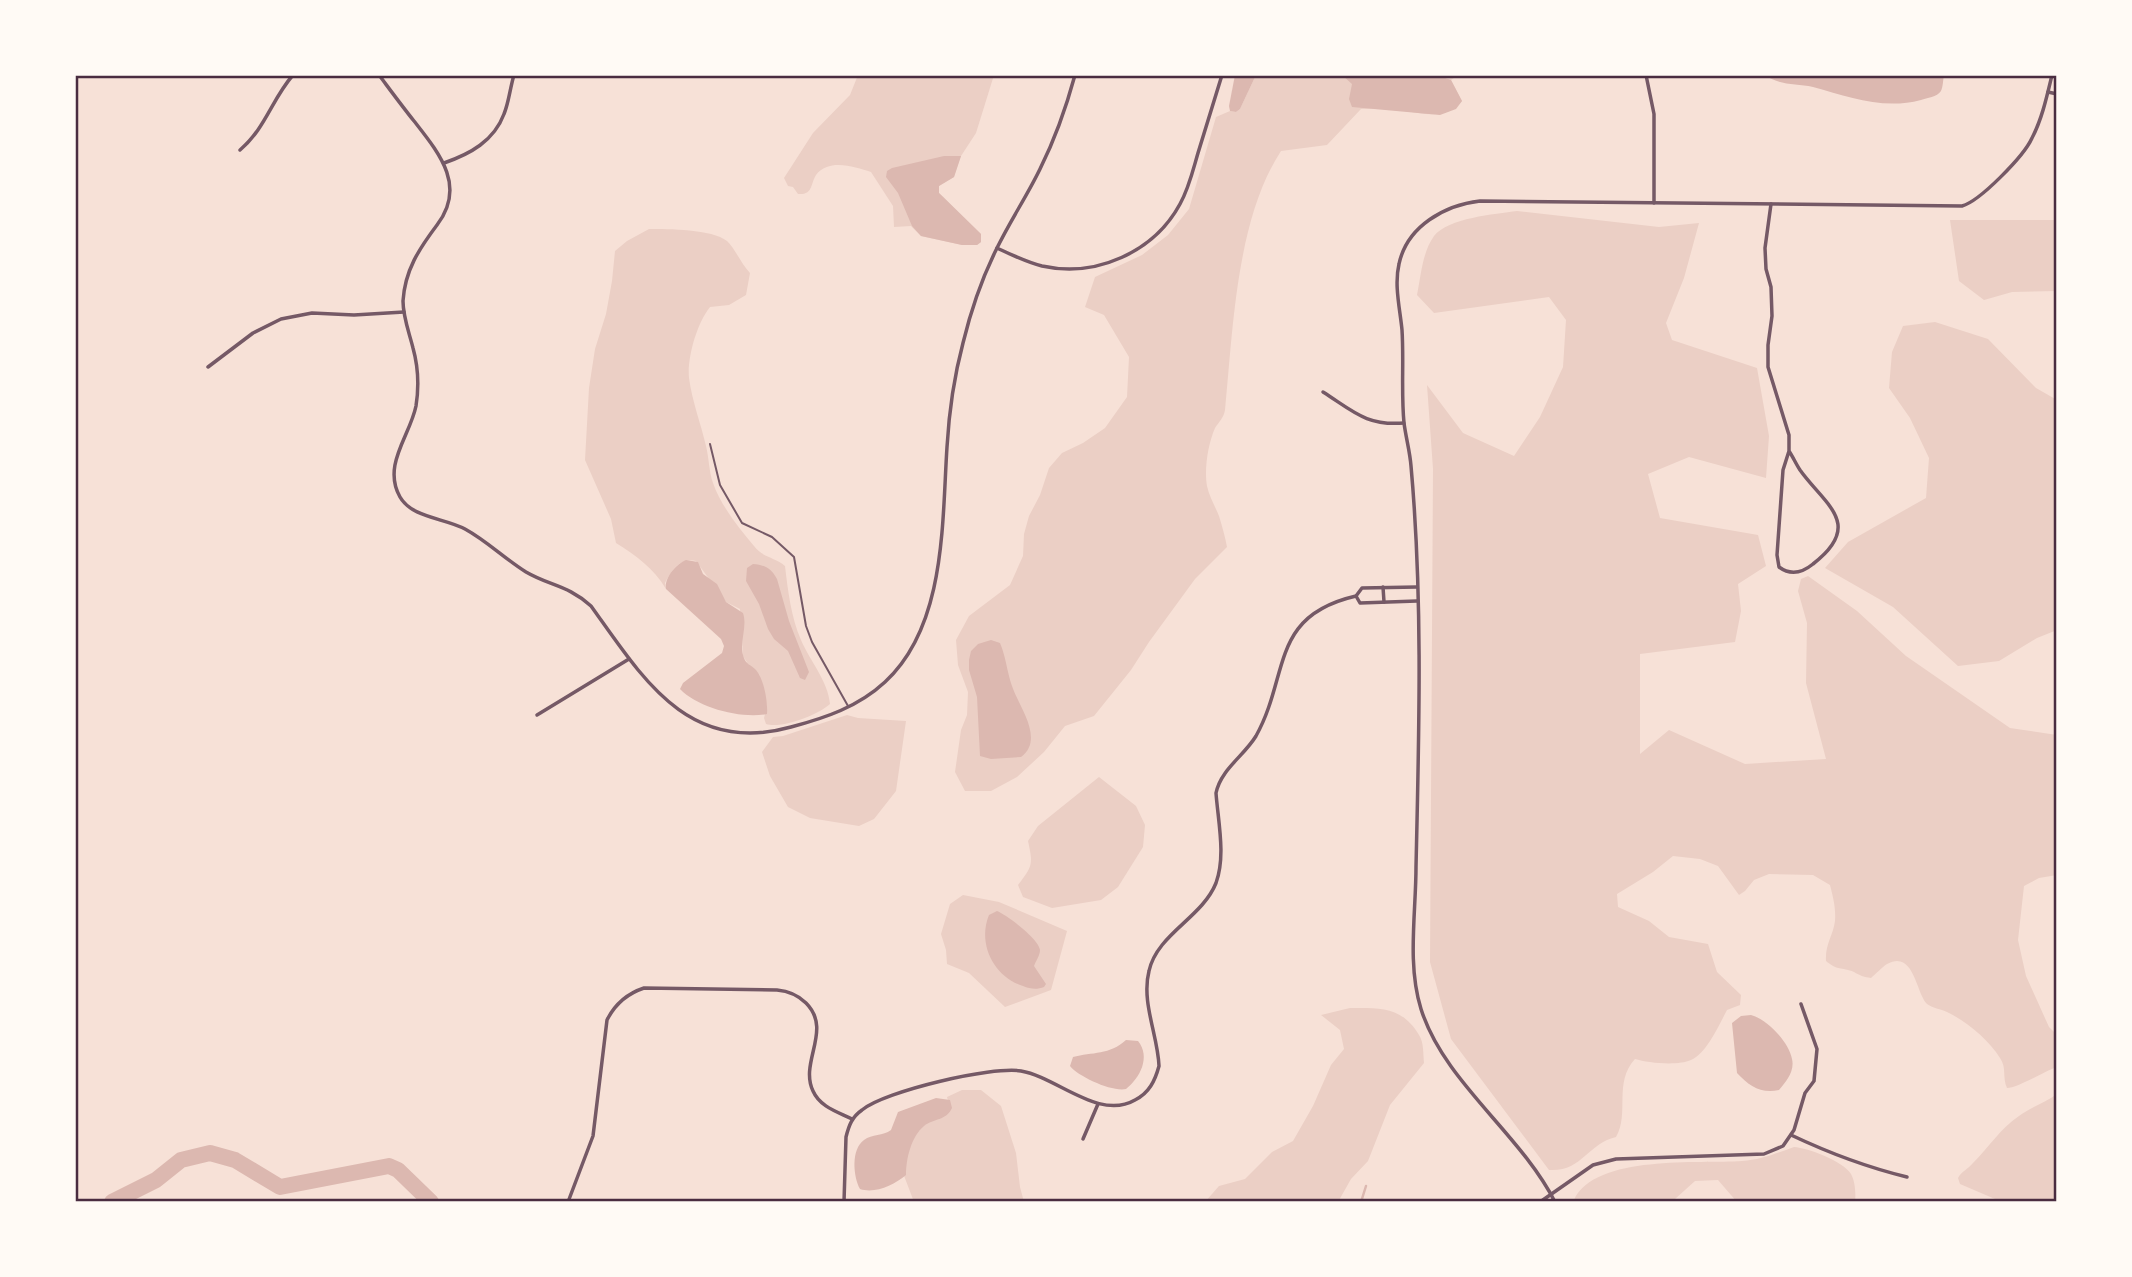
<svg xmlns="http://www.w3.org/2000/svg" width="2132" height="1277" viewBox="0 0 2132 1277" font-family="'Sofia Sans Condensed',sans-serif">
<rect width="100%" height="100%" fill="#f7e1d7"/>
<g fill="#ebcfc5">
<path d="M 858,75 L 994,75 L 976,133 L 961,156 L 954,177 L 939,186 L 939,193 L 981,234 L 981,242 L 977,245 L 962,245 L 921,236 L 911,226 L 894,227 L 893,206 L 871,172 C 855,167 829,158 816,175 C 810,185 813,195 798,194 L 793,187 L 788,186 L 784,178 L 813,133 L 850,95 Z"/>
<path d="M 1256,75 L 1458,75 L 1451,80 L 1462,101 C 1443,125 1409,109 1383,108 C 1376,108 1368,109 1361,109 L 1327,145 L 1281,151 C 1236,220 1233,330 1225,410 C 1224,417 1219,422 1215,428 C 1208,444 1204,469 1207,486 C 1209,496 1215,506 1219,516 C 1222,526 1225,536 1227,547 L 1195,579 L 1149,642 L 1131,670 L 1094,716 L 1065,726 L 1044,752 L 1017,777 L 991,791 L 965,791 L 955,772 L 961,730 L 967,715 L 968,692 L 958,665 L 956,640 L 969,616 L 1010,585 L 1023,556 L 1024,534 L 1029,516 L 1040,495 L 1049,468 L 1062,453 L 1083,443 L 1105,428 L 1127,397 L 1129,357 L 1104,315 L 1085,307 L 1095,277 L 1142,255 L 1168,235 L 1189,209 L 1216,117 L 1230,111 L 1236,112 L 1240,109 Z"/>
<path d="M 1517,211 L 1659,227 L 1699,223 L 1684,278 L 1666,323 L 1672,340 L 1757,368 L 1769,436 L 1766,478 L 1689,457 L 1648,474 L 1660,518 L 1758,535 L 1766,566 L 1738,584 L 1741,611 L 1735,642 L 1640,654 L 1640,754 L 1669,730 L 1745,764 L 1826,759 L 1806,683 L 1807,623 L 1798,591 L 1801,579 L 1808,576 L 1857,611 L 1906,656 L 2010,728 L 2057,735 L 2057,875 L 2039,878 L 2024,886 L 2018,940 L 2026,976 L 2049,1027 L 2057,1035 L 2057,1067 C 2045,1071 2017,1088 2007,1088 C 2002,1077 2007,1068 2000,1058 C 1989,1040 1966,1021 1947,1012 C 1941,1009 1932,1008 1927,1004 C 1916,993 1914,949 1887,964 C 1882,967 1876,974 1871,978 C 1857,976 1857,972 1848,970 C 1836,967 1836,969 1826,961 C 1825,944 1833,936 1835,921 C 1836,908 1833,897 1830,885 L 1813,875 L 1769,874 L 1754,880 L 1745,891 L 1739,895 L 1718,866 L 1700,859 L 1673,856 L 1653,872 L 1617,894 L 1618,907 L 1649,921 L 1669,937 L 1708,944 L 1717,972 L 1741,995 L 1740,1005 L 1727,1010 C 1719,1025 1707,1053 1691,1060 C 1678,1066 1648,1063 1635,1059 C 1613,1083 1630,1113 1616,1137 C 1587,1144 1582,1172 1549,1170 L 1451,1039 L 1430,962 L 1433,469 L 1427,385 L 1463,433 L 1514,456 L 1540,417 L 1563,367 L 1566,320 L 1549,297 L 1434,313 L 1417,295 C 1421,276 1422,253 1434,236 C 1448,218 1495,214 1517,211 Z"/>
<path d="M 1950,220 L 2057,220 L 2057,291 L 2012,292 L 1984,300 L 1959,281 Z"/>
<path d="M 649,229 C 668,229 712,229 727,241 C 734,247 742,265 750,273 L 746,295 L 729,305 L 710,307 C 697,323 687,358 689,378 C 692,401 701,424 706,446 C 709,458 709,472 713,483 C 721,506 739,528 754,546 C 763,558 775,557 785,566 C 788,591 791,617 801,640 C 810,661 828,681 830,704 C 818,715 782,729 766,724 L 764,718 L 767,706 L 759,674 L 748,664 L 743,656 L 740,609 L 726,602 L 696,561 C 680,557 672,570 665,583 L 666,589 C 654,568 635,555 616,543 L 611,519 L 585,460 L 589,388 L 595,349 L 606,314 L 612,281 L 615,251 L 627,241 Z"/>
<path d="M 1935,322 L 1988,339 L 2036,388 L 2057,400 L 2057,630 L 2037,638 L 1999,661 L 1958,666 L 1893,607 L 1825,568 L 1848,542 L 1926,498 L 1929,458 L 1910,418 L 1889,388 L 1892,352 L 1903,326 Z"/>
<path d="M 847,715 L 858,718 L 906,721 L 896,791 L 874,819 L 859,826 L 810,818 L 788,807 L 770,776 L 762,752 L 773,737 L 783,736 Z"/>
<path d="M 1099,777 L 1136,806 L 1145,825 L 1143,847 L 1118,887 L 1101,900 L 1052,908 L 1023,897 L 1018,885 C 1033,866 1033,864 1028,841 L 1038,826 Z"/>
<path d="M 963,895 L 999,902 L 1067,931 L 1051,990 L 1005,1007 L 969,973 L 947,964 L 946,950 L 941,934 L 950,904 Z"/>
<path d="M 1350,1008 C 1379,1008 1402,1006 1419,1035 C 1424,1042 1423,1055 1424,1063 L 1390,1105 L 1368,1161 L 1351,1179 L 1338,1202 L 1205,1202 L 1219,1186 L 1245,1179 L 1272,1152 L 1293,1141 L 1313,1106 L 1331,1065 L 1344,1049 L 1340,1030 L 1321,1015 Z"/>
<path d="M 962,1090 L 981,1090 L 1001,1106 L 1016,1153 L 1020,1187 L 1024,1202 L 914,1202 L 903,1173 L 904,1156 L 922,1124 L 950,1108 L 947,1097 Z"/>
<path d="M 2057,1094 L 2057,1200 L 2002,1202 L 1960,1184 L 1958,1178 C 1962,1171 1968,1169 1973,1163 C 1989,1147 2000,1129 2019,1116 C 2031,1107 2045,1103 2057,1094 Z"/>
<path d="M 1794,1147 C 1808,1148 1843,1161 1851,1174 C 1855,1181 1856,1193 1855,1202 L 1737,1202 L 1718,1180 L 1695,1181 L 1675,1199 L 1640,1199 L 1629,1202 L 1574,1200 C 1595,1154 1700,1164 1742,1161 C 1761,1160 1777,1153 1794,1147 Z"/>
</g>
<g fill="#dcb8b0">
<path d="M 1235,75 L 1256,75 L 1240,109 L 1236,112 L 1230,111 L 1229,106 Z"/>
<path d="M 1342,75 L 1436,75 L 1451,80 L 1462,101 L 1456,109 L 1440,115 L 1352,107 L 1349,99 L 1352,84 Z"/>
<path d="M 1765,75 L 1944,75 C 1943,80 1943,87 1941,91 C 1937,97 1927,98 1921,100 C 1883,110 1849,97 1813,87 C 1796,83 1780,86 1765,75 Z"/>
<path d="M 944,156 L 961,156 L 954,177 L 939,186 L 939,193 L 981,234 L 981,242 L 977,245 L 962,245 L 921,236 L 912,226 L 898,193 L 886,177 L 887,171 L 892,168 Z"/>
<path d="M 686,560 L 698,562 L 703,574 L 717,584 L 726,602 L 743,613 C 748,628 738,643 744,658 C 746,664 751,665 756,670 C 764,679 768,702 767,714 C 741,719 698,708 680,689 L 683,683 L 722,653 L 724,646 L 721,639 L 666,589 C 664,578 676,564 686,560 Z"/>
<path d="M 753,564 C 765,565 771,568 777,579 L 789,621 L 809,672 L 805,680 L 800,678 L 788,651 L 774,639 L 768,629 L 759,604 L 746,581 L 747,568 Z"/>
<path d="M 991,640 L 1000,643 C 1006,657 1007,672 1012,686 C 1019,707 1045,739 1021,757 L 991,759 L 980,756 L 977,697 L 969,670 L 969,660 L 971,651 L 978,644 Z"/>
<path d="M 997,911 C 1007,915 1039,939 1040,950 C 1040,955 1036,961 1034,966 L 1046,984 L 1044,987 C 1037,990 1030,989 1023,986 C 994,977 977,944 989,915 Z"/>
<path d="M 1751,1015 C 1767,1019 1789,1042 1792,1059 C 1795,1071 1786,1082 1779,1090 C 1761,1094 1749,1086 1737,1073 L 1732,1023 L 1741,1016 Z"/>
<path d="M 1126,1040 L 1138,1041 C 1151,1057 1140,1078 1126,1089 C 1112,1092 1079,1077 1070,1066 L 1073,1057 C 1092,1052 1110,1055 1126,1040 Z"/>
<path d="M 936,1098 L 950,1100 L 952,1108 C 946,1121 934,1118 924,1126 C 911,1137 906,1159 906,1175 C 894,1185 875,1194 860,1189 C 853,1176 851,1149 864,1140 C 872,1134 883,1136 891,1130 L 898,1112 Z"/>
</g>
<g fill="none" stroke-linecap="round" stroke-linejoin="round">
<path stroke="#dcb8b0" stroke-width="2.5" d="M 1361,1202 L 1366,1186"/>
<path stroke="#dcb8b0" stroke-width="16" d="M 112,1202 L 156,1180 L 181,1160 L 210,1153 L 235,1160 L 280,1187 L 389,1166 L 398,1170 L 431,1202"/>
<path stroke="#755966" stroke-width="2" d="M 710,444 L 720,485 L 742,523 L 772,537 L 794,557 L 806,626 L 812,642 L 848,706"/>
<g stroke="#755966" stroke-width="3.5">
<path d="M 379,75 C 391,91 402,106 414,121 C 439,153 467,186 437,225 C 419,249 405,270 403,301 C 403,317 409,332 413,348 C 418,366 419,387 416,406 C 410,436 382,465 400,497 C 412,518 445,518 465,529 C 487,541 505,559 526,572 C 550,586 568,585 591,606 C 642,677 688,756 791,727 C 825,718 858,707 885,682 C 946,626 942,523 947,447 C 949,412 954,377 963,343 C 971,310 982,278 997,248 C 1010,221 1027,196 1040,169 C 1055,139 1066,108 1075,75"/>
<path d="M 1646,75 L 1654,114 L 1654,203"/>
<path d="M 2048,92 L 2057,94"/>
<path d="M 240,150 C 265,129 272,99 293,75"/>
<path d="M 444,163 C 470,154 494,141 504,114 C 509,102 510,88 514,75"/>
<path d="M 1771,204 L 1765,248 L 1766,269 L 1771,287 L 1772,316 L 1768,345 L 1768,367 L 1789,435 L 1789,451 L 1783,470 L 1777,555 L 1779,567 C 1791,576 1802,573 1813,564 C 1865,524 1824,504 1800,470 C 1796,464 1793,457 1789,451"/>
<path d="M 997,248 C 1012,255 1026,262 1042,266 C 1096,278 1154,252 1180,204 C 1189,188 1193,170 1198,153 C 1206,127 1214,101 1222,75"/>
<path d="M 208,367 L 253,333 L 281,319 L 312,313 L 354,315 L 404,312"/>
<path d="M 1323,392 C 1353,411 1366,426 1404,423"/>
<path d="M 1383,587 L 1384,602"/>
<path d="M 1356,596 L 1360,603 L 1417,601"/>
<path d="M 537,715 L 629,659"/>
<path d="M 1791,1135 C 1829,1153 1866,1167 1907,1177"/>
<path d="M 1083,1139 L 1098,1104"/>
<path d="M 568,1202 L 593,1136 L 607,1020 C 615,1004 626,994 644,988 L 777,990 C 788,991 798,995 806,1003 C 833,1030 799,1062 813,1091 C 820,1107 838,1112 852,1119"/>
<path d="M 844,1202 L 846,1137 C 849,1125 852,1117 862,1110 C 885,1091 992,1066 1021,1071 C 1057,1077 1099,1121 1135,1100 C 1149,1093 1155,1081 1159,1066 C 1158,1036 1141,1002 1149,971 C 1157,934 1202,918 1216,883 C 1226,856 1218,821 1216,793 C 1221,769 1244,756 1256,736 C 1290,675 1269,616 1356,596 L 1362,588 L 1417,587"/>
<path d="M 1540,1202 L 1593,1165 L 1616,1159 L 1764,1154 L 1783,1146 L 1794,1130 L 1805,1093 L 1814,1081 L 1817,1049 L 1801,1004"/>
<path d="M 1555,1202 C 1520,1133 1444,1082 1421,1009 C 1407,964 1416,913 1416,867 C 1419,734 1423,599 1411,466 C 1410,452 1406,438 1404,423 C 1401,392 1404,361 1402,330 C 1400,309 1394,285 1399,264 C 1407,226 1445,205 1480,201 L 1962,206 C 1980,201 2024,156 2032,138 C 2042,119 2047,96 2052,75"/>
</g>
</g>
<rect width="2132" height="1277" fill="none" stroke="#fffaf5" stroke-width="154"/>
<rect x="77" y="77" width="1978" height="1123" fill="none" stroke="#4a2c40" stroke-width="2.5"/>
</svg>
